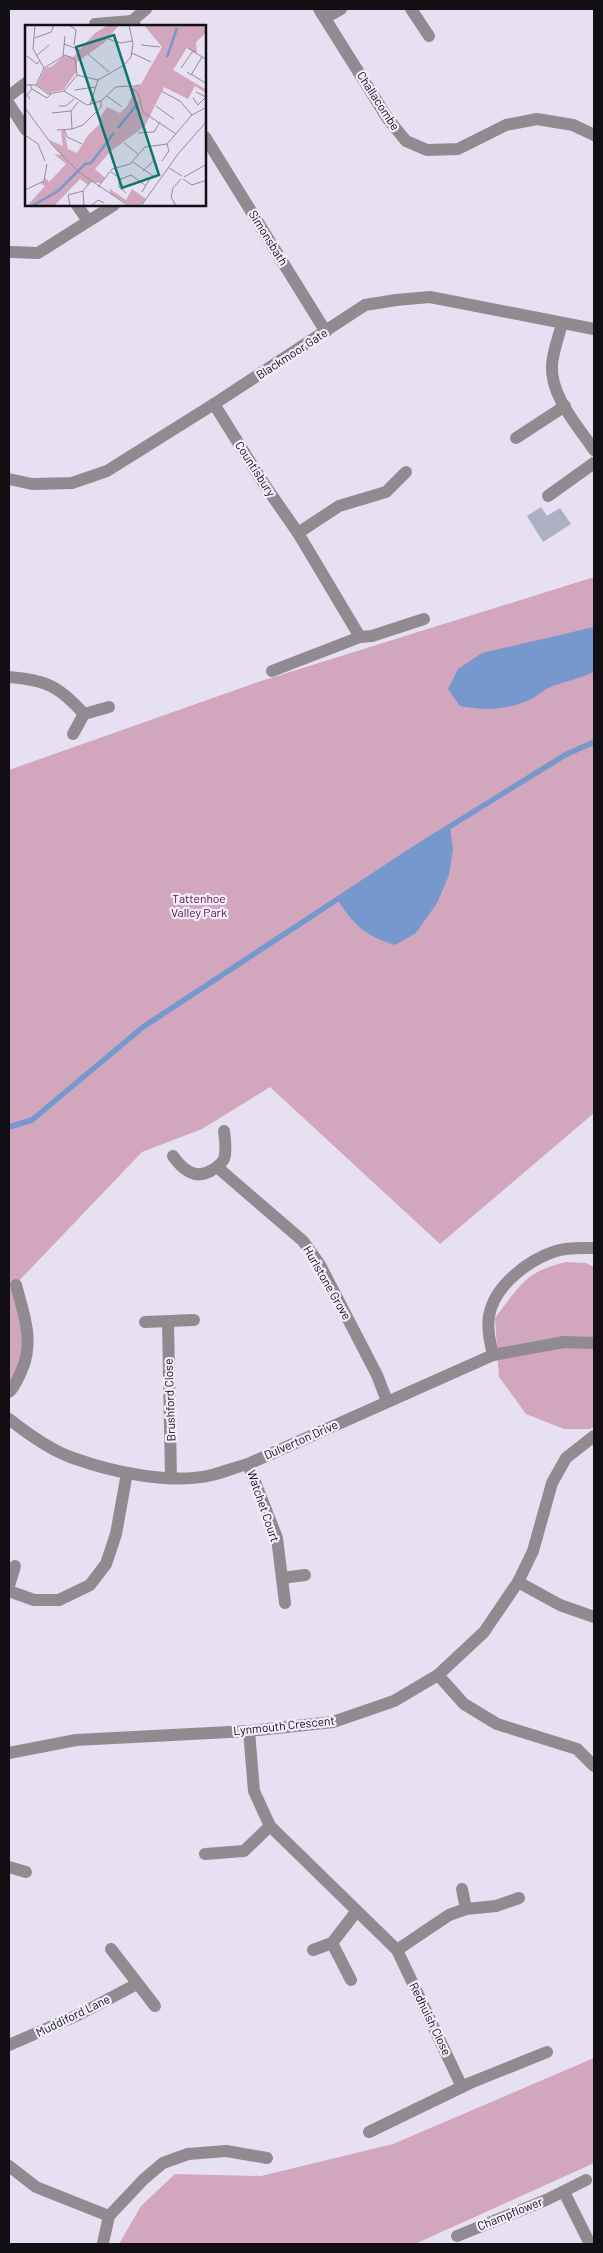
<svg xmlns="http://www.w3.org/2000/svg" width="603" height="2253" viewBox="0 0 603 2253" font-family="Barlow,sans-serif">
<rect width="100%" height="100%" fill="#e7e0f3"/>
<g fill="#d2a6bc">
<path d="M 594,577 L 594,1113 L 440,1244 L 270,1087 L 202,1129 L 142,1152 L 16,1284 L 29,1331 L 9,1392 L 9,770 L 258,682 Z"/>
<path d="M 566,1262 L 586,1263 L 594,1267 L 594,1427 L 590,1429 L 564,1429 L 526,1414 L 499,1377 L 495,1318 C 520,1286 524,1272 566,1262 Z"/>
<path d="M 594,2058 L 594,2163 L 415,2244 L 119,2244 L 141,2206 L 175,2174 L 261,2176 L 393,2144 Z"/>
</g>
<g fill="#7698cc">
<path d="M 594,627 L 594,672 C 581,678 567,681 553,686 C 546,688 540,694 533,698 C 511,710 484,711 460,706 L 448,689 L 458,669 L 482,653 Z"/>
<path d="M 450,826 L 453,850 L 449,875 L 437,903 L 416,933 L 395,945 C 365,936 354,925 337,899 Z"/>
</g>
<g fill="none" stroke-linecap="round" stroke-linejoin="round">
<path stroke="#7698cc" stroke-width="5.5" d="M 9,1127 L 32,1120 L 143,1027 L 420,845 L 565,755 L 594,742"/>
</g>
<path fill="#adafc2" d="M 541,507 L 547,516 L 560,508 L 571,524 L 543,542 L 527,516 Z"/>
<g fill="none" stroke-linecap="round" stroke-linejoin="round">
<g stroke="#918b91" stroke-width="12">
<path d="M 319,9 L 388,119 L 406,141 L 427,150 L 458,149 L 506,125 L 537,119 L 573,125 L 594,135"/>
<path d="M 411,9 L 429,36"/>
<path d="M 325,18 L 341,9"/>
<path d="M 132,21 L 146,9"/>
<path d="M 95,24 L 132,21 L 135,26"/>
<path d="M 9,96 L 26,83"/>
<path d="M 9,104 L 26,130"/>
<path d="M 205,137 L 326,332"/>
<path d="M 77,205 L 88,221"/>
<path d="M 11,252 L 38,253 L 114,205"/>
<path d="M 562,323 C 559,336 553,351 552,365 C 550,396 578,426 594,450"/>
<path d="M 214,404 L 264,484 L 298,533 L 360,637"/>
<path d="M 516,438 L 565,406"/>
<path d="M 9,479 L 32,484 L 72,483 L 107,471 L 214,404 L 365,305 L 396,300 L 430,297 L 594,329"/>
<path d="M 548,496 L 594,463"/>
<path d="M 298,533 L 339,506 L 386,492 L 406,472"/>
<path d="M 272,671 L 360,637 L 372,636 L 424,619"/>
<path d="M 9,677 C 46,680 59,686 84,714 L 109,707"/>
<path d="M 73,734 L 84,714"/>
<path d="M 173,1156 C 182,1169 196,1181 212,1170 C 216,1168 221,1164 224,1159 C 227,1151 225,1139 224,1131"/>
<path d="M 217,1167 L 303,1241 L 320,1265 L 377,1375 L 387,1401"/>
<path d="M 145,1322 L 194,1320"/>
<path d="M 168,1323 L 171,1478"/>
<path d="M 493,1355 C 490,1342 487,1329 489,1316 C 494,1286 528,1260 556,1251 C 567,1247 582,1248 594,1248"/>
<path d="M 9,1392 C 15,1387 17,1380 21,1372 C 35,1342 24,1315 16,1285"/>
<path d="M 9,1419 C 28,1434 50,1450 73,1458 C 112,1472 171,1485 212,1475 C 224,1472 236,1467 248,1464 L 493,1355 L 564,1342 L 594,1343"/>
<path d="M 248,1464 L 277,1538 L 285,1603"/>
<path d="M 282,1578 L 305,1575"/>
<path d="M 518,1582 L 560,1605 L 594,1617"/>
<path d="M 9,1586 L 15,1566"/>
<path d="M 9,1591 L 34,1600 L 59,1600 L 90,1585 L 106,1564 L 116,1534 L 127,1473"/>
<path d="M 438,1675 L 464,1704 L 497,1724 L 577,1749 L 594,1766"/>
<path d="M 249,1731 L 254,1791 L 270,1826 L 397,1950 L 462,2087"/>
<path d="M 9,1753 L 76,1740 L 249,1731 L 333,1722 L 394,1701 L 438,1675 L 484,1632 L 518,1582 L 533,1551 L 552,1483 L 566,1458 L 594,1436"/>
<path d="M 205,1854 L 244,1851 L 270,1826"/>
<path d="M 9,1867 L 26,1872"/>
<path d="M 462,1889 L 466,1909"/>
<path d="M 332,1943 L 351,1980"/>
<path d="M 111,1949 L 155,2006"/>
<path d="M 313,1950 L 332,1943 L 356,1912"/>
<path d="M 397,1950 L 449,1915 L 466,1909 L 496,1906 L 519,1898"/>
<path d="M 9,2045 L 78,2015 L 137,1984"/>
<path d="M 369,2132 L 470,2083 L 547,2052"/>
<path d="M 9,2166 L 36,2187 L 109,2216"/>
<path d="M 564,2192 L 590,2244"/>
<path d="M 457,2236 L 546,2200 L 586,2180"/>
<path d="M 103,2243 L 109,2216 L 144,2179 L 163,2163 L 188,2154 L 226,2151 L 267,2158"/>
</g>
</g>
<g text-anchor="middle" stroke-width="4.5" stroke-linejoin="round" paint-order="stroke">
<g font-size="12" fill="#110e14" stroke="#f3eefd">
<text transform="translate(378 101) rotate(57)" y="4">Challacombe</text>
<text transform="translate(268 238) rotate(58)" y="4">Simonsbath</text>
<text transform="translate(292 354) rotate(-33)" y="4">Blackmoor Gate</text>
<text transform="translate(255 469) rotate(57)" y="4">Countisbury</text>
<text transform="translate(327 1283) rotate(60)" y="4">Hurlstone Grove</text>
<text transform="translate(170 1400) rotate(-92)" y="4">Brushford Close</text>
<text transform="translate(301 1440) rotate(-24)" y="4">Dulverton Drive</text>
<text transform="translate(263 1506) rotate(71)" y="4">Watchet Court</text>
<text transform="translate(284 1726) rotate(-6)" y="4">Lynmouth Crescent</text>
<text transform="translate(73 2016) rotate(-26)" y="4">Muddiford Lane</text>
<text transform="translate(430 2019) rotate(64)" y="4">Redhuish Close</text>
<text transform="translate(510 2214) rotate(-22)" y="4">Champflower</text>
</g>
<g font-size="12" fill="#580e3d" stroke="#f3eefd">
<text x="199" y="903">Tattenhoe<tspan x="199" dy="14">Valley Park</tspan></text>
</g>
</g>
<g transform="translate(25 25)">
<rect width="181" height="181" fill="#e7e0f3"/>
<path d="M 83,0 L 94,0 L 79,18 L 52,37 L 52,46 L 38,65 L 23,68 L 12,60 L 20,43 L 26,42 L 39,31 L 48,32 L 70,8 ZM 119,0 L 181,0 L 181,8 L 171,17 L 172,29 L 162,23 L 148,45 L 180,64 L 181,68 L 170,61 L 163,74 L 139,62 L 120,101 L 86,126 L 70,144 L 80,153 L 76,158 L 66,157 L 63,160 L 55,154 L 29,181 L 2,181 L 20,161 L 16,159 L 21,153 L 24,157 L 41,139 L 29,129 L 36,130 L 24,115 L 38,121 L 36,106 L 39,105 L 43,124 L 52,128 L 64,109 L 76,98 L 74,94 L 82,82 L 95,88 L 102,81 L 107,71 L 105,64 L 116,59 L 137,22 ZM 85,164 L 101,175 L 107,164 L 121,174 L 116,180 L 106,181 L 85,168 Z" fill="#d2a6bc"/>
<path fill="none" stroke="#7698cc" stroke-width="2.5" d="M 142,32 L 152,3M 93,103 L 113,78M 7,181 L 33,166 L 60,139 L 66,138 L 89,108"/>
<path fill="none" stroke="#918c9a" stroke-width="1" d="M 10,0 L 8,24 L 19,43 L 11,60M 44,0 L 51,5 L 49,20M 10,13 L 26,7 L 29,0M 83,14 L 96,18 L 107,16M 39,19 L 55,25M 116,20 L 135,22M 163,23 L 182,35M 107,28 L 126,37M 63,29 L 84,47M 2,31 L 12,39 L 15,35M 11,31 L 24,20M 38,31 L 40,11M 19,43 L 40,30 L 50,34 L 52,50 L 39,66M 156,43 L 168,26M 162,47 L 166,50 L 177,32M 166,49 L 182,59M 52,50 L 73,55M 0,60 L 11,60 L 23,69 L 39,66 L 62,80 L 76,76 L 91,62 L 103,61 L 113,68 L 118,87 L 151,109M 7,64 L 22,73 L 26,69M 50,65 L 70,62M 136,66 L 155,76 L 167,90M 107,70 L 106,62 L 114,60M 82,71 L 97,82M 168,73 L 173,80 L 181,72 L 171,67M 5,74 L 2,70 L 7,64 L 5,59M 53,77 L 46,86 L 47,104 L 58,100 L 76,82 L 76,76M 65,80 L 73,55 L 99,40 L 106,32 L 108,19 L 104,0M 34,81 L 41,81 L 49,74M 131,81 L 149,94M 0,83 L 28,121 L 55,148 L 104,181M 27,88 L 46,86M 39,104 L 42,112 L 57,119M 32,105 L 47,104M 113,108 L 129,107 L 135,97M 0,110 L 13,119 L 20,136M 99,118 L 113,129M 137,136 L 144,126 L 142,119M 108,137 L 128,151M 144,143 L 157,151M 118,146 L 129,135M 86,147 L 96,154 L 106,150 L 120,160M 159,152 L 182,139M 94,154 L 94,162 L 101,168M 158,154 L 167,160 L 182,155M 73,162 L 87,144 L 105,139 L 120,122 L 142,119 L 167,90 L 182,82M 0,165 L 19,156 L 22,139M 117,167 L 126,152M 45,180 L 43,170 L 58,166M 59,181 L 58,166 L 66,156M 66,181 L 73,175 L 79,178M 116,181 L 153,129 L 182,96M 151,181 L 146,172 L 148,163 L 156,154"/>
<path fill="#0f766e" fill-opacity="0.15" stroke="#0f766e" stroke-width="2.5" d="M 89,10 L 134,150 L 97,163 L 51,22 Z"/>
<rect width="181" height="181" fill="none" stroke="#110e14" stroke-width="2.5"/>
</g>
<rect width="603" height="2253" fill="none" stroke="#110e14" stroke-width="20"/>
</svg>
